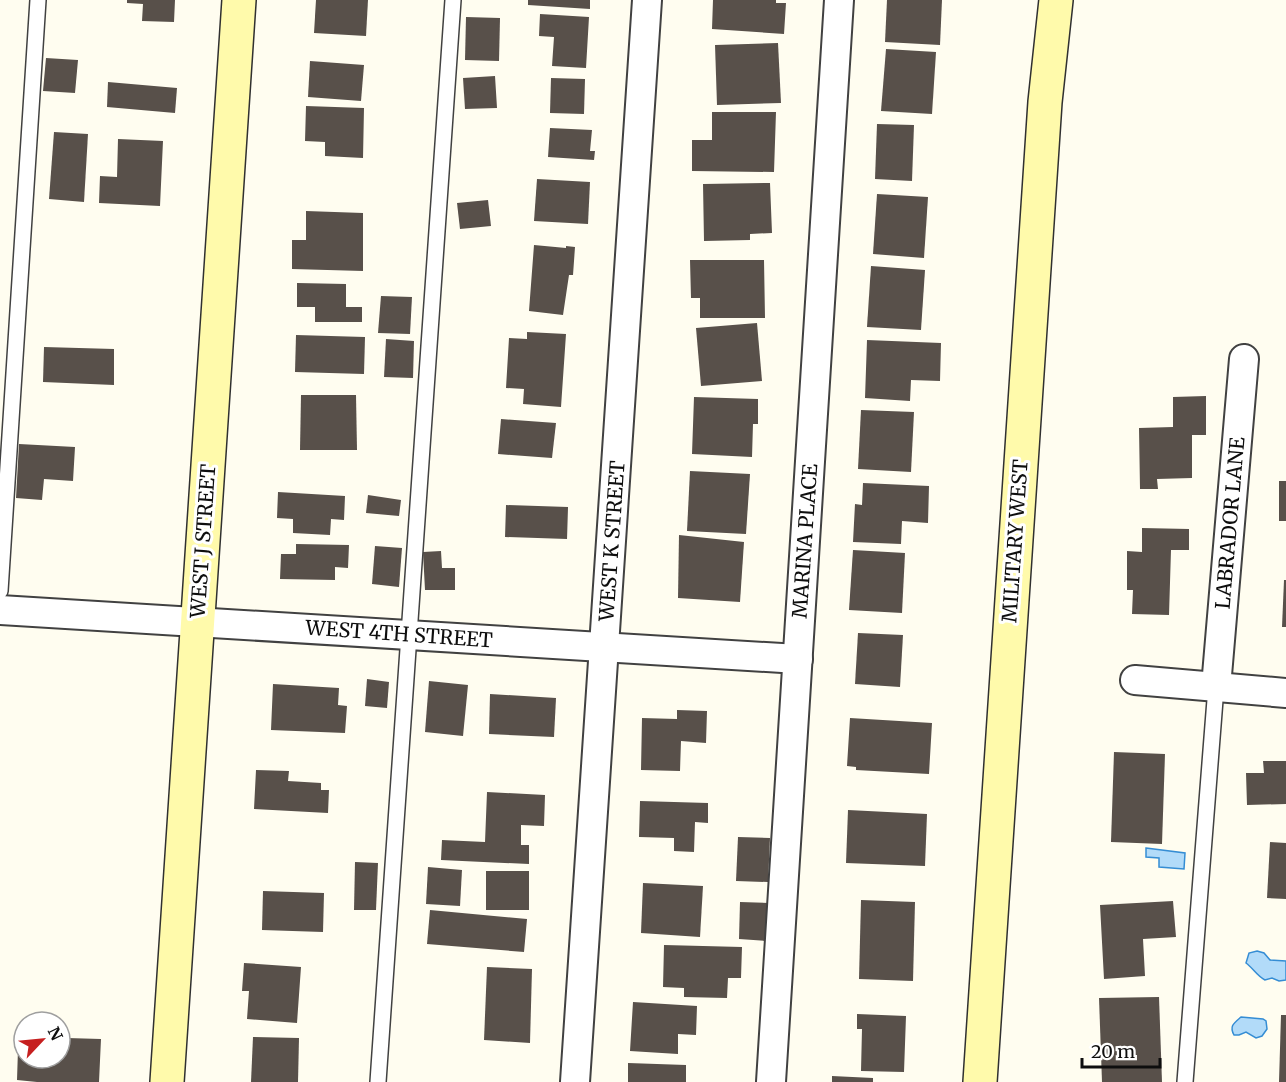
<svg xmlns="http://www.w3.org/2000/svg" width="1286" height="1082" viewBox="0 0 1286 1082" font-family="Merriweather,serif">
<rect width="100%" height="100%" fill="#fffdf0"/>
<g fill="#b2dbf9" stroke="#358dd4" stroke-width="1.5">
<path d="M 1146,848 L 1185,853 L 1184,869 L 1159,867 L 1159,858 L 1146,857 Z"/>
<path d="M 1257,951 L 1264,953 L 1270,960 L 1286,961 L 1286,980 L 1279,981 L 1272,978 L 1265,980 C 1257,976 1253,968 1246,963 L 1249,953 Z"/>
<path d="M 1241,1017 L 1263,1019 L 1266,1021 L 1267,1029 L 1262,1036 L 1256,1038 L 1246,1032 L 1239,1035 L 1234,1035 C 1229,1026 1234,1023 1241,1017 Z"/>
</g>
<g fill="#58504a">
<path d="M 127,0 L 175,0 L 174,22 L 142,21 L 143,4 L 127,3 Z"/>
<path d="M 316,0 L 368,0 L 366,36 L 314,33 Z"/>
<path d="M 528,0 L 590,0 L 590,9 L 528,5 Z"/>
<path d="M 713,0 L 776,0 L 776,3 L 786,3 L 784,34 L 712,29 Z"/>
<path d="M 887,0 L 942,0 L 940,45 L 885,42 Z"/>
<path d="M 540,14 L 589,17 L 586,68 L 552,66 L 554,37 L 539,36 Z"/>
<path d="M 466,17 L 500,18 L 499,61 L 465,60 Z"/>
<path d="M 778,43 L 781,103 L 717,105 L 715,45 Z"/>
<path d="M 886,49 L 936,52 L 932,114 L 881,111 Z"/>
<path d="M 46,58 L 78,60 L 75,93 L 43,91 Z"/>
<path d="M 310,61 L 364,65 L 361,101 L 308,97 Z"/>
<path d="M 495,76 L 497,108 L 465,109 L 463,78 Z"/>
<path d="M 551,78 L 585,79 L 584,114 L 550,113 Z"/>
<path d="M 108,82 L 177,88 L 175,113 L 107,107 Z"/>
<path d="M 306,106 L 364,108 L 363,158 L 325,156 L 325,142 L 305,141 Z"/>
<path d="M 712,112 L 776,112 L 774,172 L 692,171 L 692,140 L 712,140 Z"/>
<path d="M 877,124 L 914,125 L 912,181 L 875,179 Z"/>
<path d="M 550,128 L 592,130 L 590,151 L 595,151 L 594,160 L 548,157 Z"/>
<path d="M 54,132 L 88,134 L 84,202 L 49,199 Z"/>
<path d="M 118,139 L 163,141 L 160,206 L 99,203 L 100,176 L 117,177 Z"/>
<path d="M 537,179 L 590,182 L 588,224 L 534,221 Z"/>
<path d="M 770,183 L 772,233 L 750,234 L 750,240 L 704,241 L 703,184 Z"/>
<path d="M 877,194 L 928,197 L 924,258 L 873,254 Z"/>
<path d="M 488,200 L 491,226 L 460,229 L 457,203 Z"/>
<path d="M 306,211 L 363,213 L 363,271 L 292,269 L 292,240 L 306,240 Z"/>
<path d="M 534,245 L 566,248 L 566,246 L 575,247 L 573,275 L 569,275 L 563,315 L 529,311 Z"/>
<path d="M 690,260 L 764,260 L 765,318 L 700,318 L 700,298 L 691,298 Z"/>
<path d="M 871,266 L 925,270 L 921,330 L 867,327 Z"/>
<path d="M 297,283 L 346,284 L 346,307 L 362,307 L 362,322 L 315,322 L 315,307 L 297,307 Z"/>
<path d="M 381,296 L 412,297 L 410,334 L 378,333 Z"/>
<path d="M 757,323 L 762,381 L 701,386 L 696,328 Z"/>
<path d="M 527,332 L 566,334 L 561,407 L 523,404 L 524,389 L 506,388 L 509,338 L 527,339 Z"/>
<path d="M 296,335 L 365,337 L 364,374 L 295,372 Z"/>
<path d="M 386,339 L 414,341 L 413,378 L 384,377 Z"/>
<path d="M 867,340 L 941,343 L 940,381 L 911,380 L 910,401 L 865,398 Z"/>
<path d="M 44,347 L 114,349 L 114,385 L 43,382 Z"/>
<path d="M 301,395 L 356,395 L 357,450 L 300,450 Z"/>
<path d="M 1206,396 L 1206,435 L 1192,435 L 1192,478 L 1157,479 L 1158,489 L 1140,489 L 1139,428 L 1173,427 L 1173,397 Z"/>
<path d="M 694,397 L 758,399 L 758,424 L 753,424 L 752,457 L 692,454 Z"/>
<path d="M 861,410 L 914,412 L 911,472 L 858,469 Z"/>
<path d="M 501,419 L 556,423 L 552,458 L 498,454 Z"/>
<path d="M 19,444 L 75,447 L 73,481 L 44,479 L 42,500 L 16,498 Z"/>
<path d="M 690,471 L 750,474 L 746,534 L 687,531 Z"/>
<rect x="1279" y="481" width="7" height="40"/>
<path d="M 863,483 L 929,486 L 928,523 L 902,521 L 901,544 L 853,542 L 855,504 L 862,505 Z"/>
<path d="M 278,492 L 345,496 L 344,520 L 331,519 L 330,535 L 293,533 L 293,519 L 277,518 Z"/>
<path d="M 368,495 L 401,500 L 399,516 L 366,513 Z"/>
<path d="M 506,505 L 568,507 L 567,539 L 505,537 Z"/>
<path d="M 1142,528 L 1189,529 L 1189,550 L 1171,550 L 1169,615 L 1132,614 L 1133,590 L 1127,590 L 1127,551 L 1142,552 Z"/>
<path d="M 679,535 L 744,542 L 740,602 L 678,598 Z"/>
<path d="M 296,544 L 349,545 L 348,568 L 335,567 L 335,580 L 280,579 L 281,554 L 296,554 Z"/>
<path d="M 375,546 L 402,548 L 399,587 L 372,584 Z"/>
<path d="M 853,550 L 905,553 L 902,613 L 849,610 Z"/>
<path d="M 441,551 L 442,568 L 455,568 L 455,590 L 425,590 L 423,552 Z"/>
<path d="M 1284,580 L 1286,580 L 1286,627 L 1282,627 Z"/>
<path d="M 858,633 L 903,635 L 900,687 L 855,684 Z"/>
<path d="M 367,679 L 389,682 L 387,708 L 365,706 Z"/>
<path d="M 429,681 L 468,685 L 463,736 L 425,732 Z"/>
<path d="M 273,684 L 339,688 L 338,705 L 347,706 L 345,733 L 271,730 Z"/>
<path d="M 490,694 L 556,698 L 554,737 L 489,734 Z"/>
<path d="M 677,710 L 707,711 L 706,743 L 681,741 L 680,771 L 641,770 L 642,718 L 677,719 Z"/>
<path d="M 850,718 L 932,723 L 929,774 L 856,770 L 856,767 L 847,766 Z"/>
<path d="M 1114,752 L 1165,754 L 1162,844 L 1111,842 Z"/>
<path d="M 1263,761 L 1286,761 L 1286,804 L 1247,805 L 1246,773 L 1264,773 Z"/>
<path d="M 256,770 L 289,771 L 288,781 L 321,783 L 321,790 L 329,790 L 328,813 L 254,809 Z"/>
<path d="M 487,792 L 545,795 L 544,826 L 521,825 L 521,845 L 529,845 L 529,864 L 441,860 L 442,840 L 485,842 Z"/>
<path d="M 640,801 L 708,803 L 708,823 L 695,822 L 694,852 L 674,851 L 674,838 L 639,837 Z"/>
<path d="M 848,810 L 927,814 L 925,866 L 846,863 Z"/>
<path d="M 738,837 L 770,838 L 768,882 L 736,881 Z"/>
<path d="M 1270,842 L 1286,843 L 1286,899 L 1267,898 Z"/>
<path d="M 355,862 L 378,863 L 376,910 L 354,910 Z"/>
<path d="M 428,867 L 462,870 L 460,906 L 426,904 Z"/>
<rect x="486" y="871" width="43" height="39"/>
<path d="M 643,883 L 703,886 L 700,937 L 641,933 Z"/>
<path d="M 263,891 L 324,893 L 323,932 L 262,930 Z"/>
<path d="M 861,900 L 915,902 L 913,981 L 859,979 Z"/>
<path d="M 1173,901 L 1176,937 L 1143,939 L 1145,976 L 1104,979 L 1100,905 Z"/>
<path d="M 740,902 L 769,903 L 767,941 L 739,939 Z"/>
<path d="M 430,910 L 527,919 L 524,952 L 427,944 Z"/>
<path d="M 664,945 L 742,947 L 741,978 L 728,978 L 727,998 L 684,997 L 684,988 L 663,987 Z"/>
<path d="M 244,963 L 301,967 L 297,1023 L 247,1019 L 249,991 L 242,991 Z"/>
<path d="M 487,967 L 532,969 L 530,1043 L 484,1040 Z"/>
<path d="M 1159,997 L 1162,1082 L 1102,1082 L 1099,998 Z"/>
<path d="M 633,1002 L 697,1006 L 696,1035 L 678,1034 L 678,1054 L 630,1051 Z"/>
<path d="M 857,1014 L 906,1016 L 904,1072 L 861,1071 L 862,1029 L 857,1029 Z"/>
<path d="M 1281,1015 L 1286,1015 L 1286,1082 L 1279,1082 Z"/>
<path d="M 253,1037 L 299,1038 L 298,1082 L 251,1082 Z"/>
<path d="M 67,1038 L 101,1039 L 99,1082 L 37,1082 L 17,1080 L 18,1049 L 24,1049 L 24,1058 L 60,1058 L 60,1051 L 66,1051 Z"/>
<path d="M 628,1063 L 686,1065 L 686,1082 L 628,1082 Z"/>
<path d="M 832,1076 L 873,1078 L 873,1082 L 832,1082 Z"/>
</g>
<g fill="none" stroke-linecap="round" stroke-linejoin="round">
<defs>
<g id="lane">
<path d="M 0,591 L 38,0"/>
<path d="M 378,1082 L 453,0"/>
<path d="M 1185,1082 L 1216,687"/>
</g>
<g id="street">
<path d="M 0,610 L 798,659"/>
<path d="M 1135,680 L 1286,693"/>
<path d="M 1216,687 L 1244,359"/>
<path d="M 575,1082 L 647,0"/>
<path d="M 771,1082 L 839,0"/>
</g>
<g id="secondary">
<path d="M 167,1082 L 239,0"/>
<path d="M 980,1082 L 1045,102 L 1056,0"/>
</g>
</defs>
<use href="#lane" stroke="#414141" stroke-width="18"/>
<use href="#street" stroke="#414141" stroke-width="32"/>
<use href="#secondary" stroke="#303030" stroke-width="36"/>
<use href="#lane" stroke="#fff" stroke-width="15"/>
<use href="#street" stroke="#fff" stroke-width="28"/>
<use href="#secondary" stroke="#fffaab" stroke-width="33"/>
</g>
<g text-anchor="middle" stroke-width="6" stroke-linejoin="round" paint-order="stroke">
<g font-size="20" fill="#0e0e0e" stroke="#fff">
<text transform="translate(1230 523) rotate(-85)" y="7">LABRADOR LANE</text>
<text transform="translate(203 541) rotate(-86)" y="7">WEST J STREET</text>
<text transform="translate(612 541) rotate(-86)" y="7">WEST K STREET</text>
<text transform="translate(805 541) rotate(-86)" y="7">MARINA PLACE</text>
<text transform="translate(1015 541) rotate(-86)" y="7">MILITARY WEST</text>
<text transform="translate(399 634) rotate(4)" y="7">WEST 4TH STREET</text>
</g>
</g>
<g transform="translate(42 1040) rotate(64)"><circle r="28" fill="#ffffff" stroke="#9f9f9f" stroke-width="1.5"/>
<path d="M0-4.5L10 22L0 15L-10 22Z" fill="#c61f1f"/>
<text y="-9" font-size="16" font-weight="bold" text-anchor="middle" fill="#0e0e0e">N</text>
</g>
<path d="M1082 1058v9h78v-9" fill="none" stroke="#0e0e0e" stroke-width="3"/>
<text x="1091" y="1058" font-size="18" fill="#0e0e0e" stroke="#ffffff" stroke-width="4.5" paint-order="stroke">20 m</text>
</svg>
